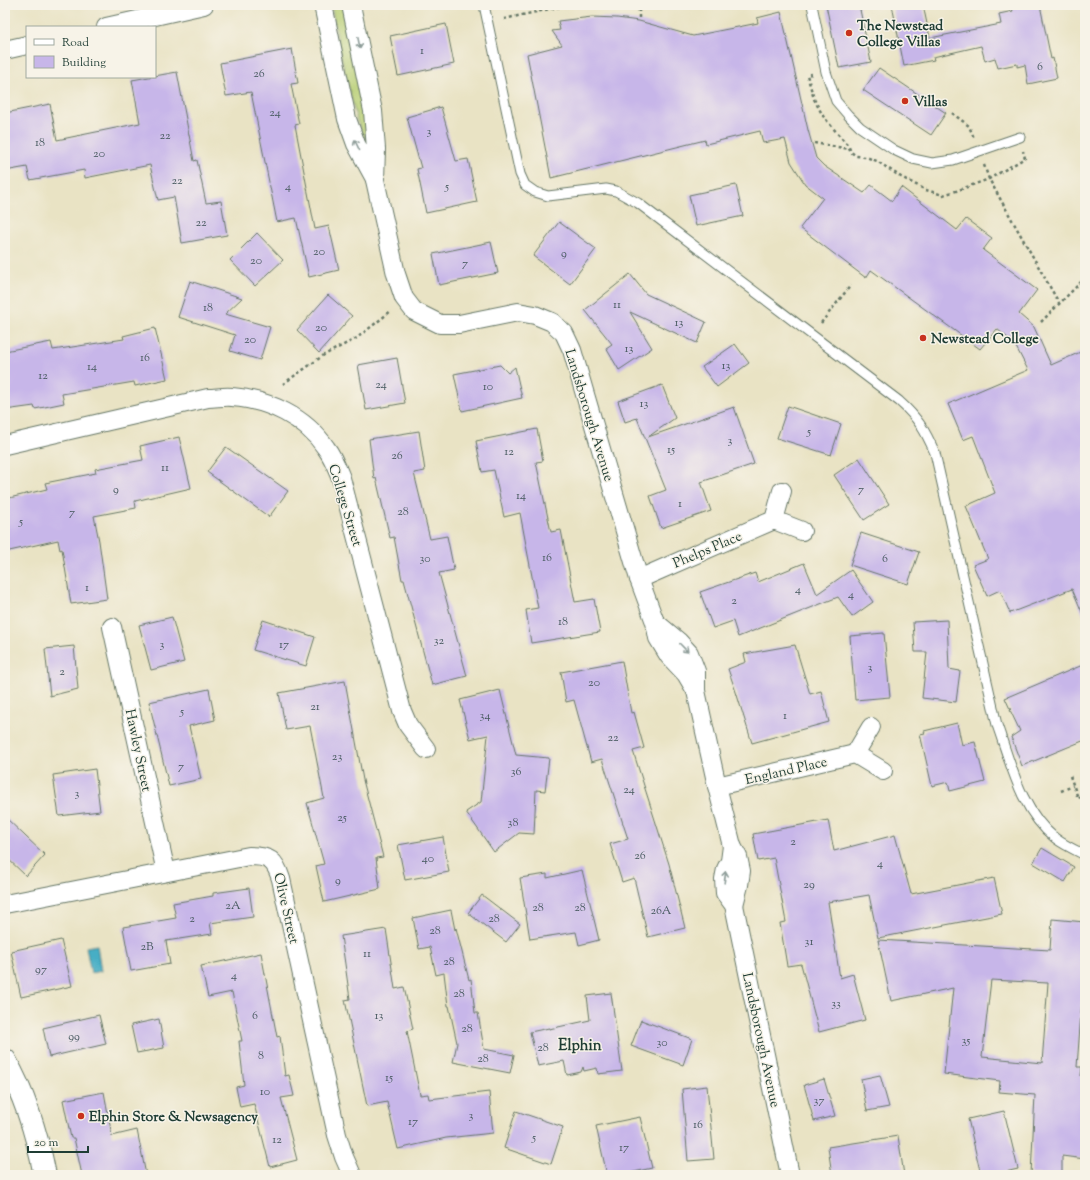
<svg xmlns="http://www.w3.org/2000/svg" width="1090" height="1180" viewBox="0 0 1090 1180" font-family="'Sorts Mill Goudy',serif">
<rect width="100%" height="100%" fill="#f7f3e8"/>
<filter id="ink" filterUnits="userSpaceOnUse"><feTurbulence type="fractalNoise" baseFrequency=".025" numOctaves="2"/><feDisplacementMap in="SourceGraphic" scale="8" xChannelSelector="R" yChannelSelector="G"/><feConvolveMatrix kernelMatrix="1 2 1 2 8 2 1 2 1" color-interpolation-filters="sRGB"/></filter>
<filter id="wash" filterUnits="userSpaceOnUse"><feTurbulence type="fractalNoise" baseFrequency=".012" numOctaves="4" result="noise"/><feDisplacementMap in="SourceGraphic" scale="16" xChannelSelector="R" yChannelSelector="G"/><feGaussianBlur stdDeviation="0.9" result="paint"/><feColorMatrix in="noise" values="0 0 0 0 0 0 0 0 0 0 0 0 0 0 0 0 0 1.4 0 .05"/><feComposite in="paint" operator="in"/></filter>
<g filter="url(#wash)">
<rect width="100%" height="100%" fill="#e9e3c4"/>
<path fill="#b8cf74" stroke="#6c8654" d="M 331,5 L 345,5 L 365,94 L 368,147 L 357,121 L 340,52 Z"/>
<path fill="#46aec5" stroke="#32767c" d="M 97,945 L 101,971 L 91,973 L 86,947 Z"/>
<g id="blocks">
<g fill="#c7b6e9" fill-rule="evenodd">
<path d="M 826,5 L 859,5 L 871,62 L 839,68 Z"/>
<path d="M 892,5 L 923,5 L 930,38 L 1001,24 L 999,14 L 1013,11 L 1011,5 L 1040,5 L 1051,59 L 1053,58 L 1057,78 L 1028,84 L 1025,65 L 1017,67 L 1017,64 L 998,68 L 995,58 L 985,61 L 981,46 L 933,57 L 934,60 L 904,66 Z"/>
<path d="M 781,12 L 808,130 L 816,158 L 824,166 L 864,193 L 871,185 L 892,201 L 901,187 L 957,230 L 966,219 L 992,238 L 983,250 L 1037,290 L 1019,314 L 1034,327 L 1051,365 L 1085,350 L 1085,619 L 1072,589 L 1010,613 L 1000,590 L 987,596 L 973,565 L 988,559 L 966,506 L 995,493 L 973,436 L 963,440 L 948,404 L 1028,370 L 1014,343 L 997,329 L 980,349 L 871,270 L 866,278 L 800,228 L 823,198 L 805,184 L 791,162 L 785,139 L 763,143 L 760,131 L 706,144 L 705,140 L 551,178 L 527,54 L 562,45 L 552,31 L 560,30 L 558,21 L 592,17 L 617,18 L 639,21 L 693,36 L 758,23 L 757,18 Z"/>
<path d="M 446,24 L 454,64 L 398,76 L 390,36 Z"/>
<path d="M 292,49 L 298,83 L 291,84 L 299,124 L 295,125 L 315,229 L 329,226 L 339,270 L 309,277 L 296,218 L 277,222 L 251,92 L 226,96 L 220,63 Z"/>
<path d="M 879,68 L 946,113 L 931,135 L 863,90 Z"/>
<path d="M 177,72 L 194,161 L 197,160 L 206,203 L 221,201 L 227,235 L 182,243 L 174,197 L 158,200 L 150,165 L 85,178 L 84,170 L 30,180 L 27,167 L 5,171 L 5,113 L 50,104 L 57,140 L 140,123 L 132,80 Z"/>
<path d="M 441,107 L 456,161 L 468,159 L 477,202 L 426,213 L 417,169 L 421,168 L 407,117 Z"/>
<path d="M 736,185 L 743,216 L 696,226 L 689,195 Z"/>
<path d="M 559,222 L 596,249 L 570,284 L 533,256 Z"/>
<path d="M 257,233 L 283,260 L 255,286 L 230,260 Z"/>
<path d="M 491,242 L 498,273 L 439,285 L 433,254 Z"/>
<path d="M 630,274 L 646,294 L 706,322 L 697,343 L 630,312 L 652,348 L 619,370 L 606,348 L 612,344 L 585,310 Z"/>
<path d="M 190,281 L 242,298 L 225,314 L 270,327 L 260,360 L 230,351 L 235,335 L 178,317 Z"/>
<path d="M 328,295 L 352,316 L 319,353 L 297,330 Z"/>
<path d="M 155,328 L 167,379 L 135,386 L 134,382 L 62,394 L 64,403 L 35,409 L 34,406 L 5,410 L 5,351 L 51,342 L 53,350 L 124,339 L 123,336 Z"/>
<path d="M 735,344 L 749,363 L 717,387 L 702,367 Z"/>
<path d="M 397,358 L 405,403 L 366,410 L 358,365 Z"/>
<path d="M 500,365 L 508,373 L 515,367 L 522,398 L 462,411 L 454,374 Z"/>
<path d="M 662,385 L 675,418 L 648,437 L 734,407 L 754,464 L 701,482 L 711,511 L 661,528 L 650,496 L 666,490 L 637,418 L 625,422 L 618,401 Z"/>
<path d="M 788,406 L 841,424 L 831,455 L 777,438 Z"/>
<path d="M 537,429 L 543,461 L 536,462 L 551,532 L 561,530 L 575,602 L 594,599 L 600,632 L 531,643 L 526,610 L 538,608 L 520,513 L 504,517 L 494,470 L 482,472 L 476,441 Z"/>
<path d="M 419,431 L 425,471 L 414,473 L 430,539 L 447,536 L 454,570 L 439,573 L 467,676 L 432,685 L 404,580 L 402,580 L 394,537 L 390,538 L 376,478 L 374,479 L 369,439 Z"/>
<path d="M 179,437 L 191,488 L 135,501 L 136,508 L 94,516 L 99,541 L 107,599 L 71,604 L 62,549 L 60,550 L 58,540 L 5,552 L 5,499 L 47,489 L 45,483 L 96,473 L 95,469 L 143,460 L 140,446 Z"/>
<path d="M 226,447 L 288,491 L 269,517 L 207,472 Z"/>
<path d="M 859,458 L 889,504 L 864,520 L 834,475 Z"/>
<path d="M 861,533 L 919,552 L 908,584 L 850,565 Z"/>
<path d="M 804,563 L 817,594 L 851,570 L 873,602 L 852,617 L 838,597 L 738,637 L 733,621 L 713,628 L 700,592 L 755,573 L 758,582 Z"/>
<path d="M 172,617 L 184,662 L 151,670 L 139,625 Z"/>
<path d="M 263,620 L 315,637 L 306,666 L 253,650 Z"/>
<path d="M 947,620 L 949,669 L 960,671 L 956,702 L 922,698 L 927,652 L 915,652 L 913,622 Z"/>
<path d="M 884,633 L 890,697 L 855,700 L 850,636 Z"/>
<path d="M 795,645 L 810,694 L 821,691 L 829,722 L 752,743 L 736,692 L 728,669 L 746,662 L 744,654 Z"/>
<path d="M 74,646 L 78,689 L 50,696 L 45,649 Z"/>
<path d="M 622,661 L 631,713 L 634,712 L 644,748 L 633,751 L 669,864 L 685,928 L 648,937 L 634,878 L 622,882 L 610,844 L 628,839 L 602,759 L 591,762 L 574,700 L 566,702 L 561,672 Z"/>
<path d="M 1085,664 L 1085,740 L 1022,766 L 1011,737 L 1020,731 L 1010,710 L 1012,709 L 1010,709 L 1005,698 Z"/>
<path d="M 345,681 L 363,780 L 383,857 L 376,858 L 380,889 L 324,902 L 316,866 L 324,864 L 307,803 L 324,798 L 310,726 L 286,730 L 279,693 Z"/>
<path d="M 209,689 L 215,720 L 189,726 L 201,779 L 169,786 L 149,702 Z"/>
<path d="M 500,690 L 516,755 L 549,758 L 545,791 L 536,790 L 534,834 L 519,833 L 494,852 L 466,812 L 481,802 L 488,735 L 470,739 L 460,700 Z"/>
<path d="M 957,723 L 962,745 L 975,742 L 985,782 L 950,791 L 948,782 L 932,786 L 920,734 L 925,733 L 924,731 Z"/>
<path d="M 95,769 L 100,811 L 59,816 L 53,775 Z"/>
<path d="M 5,817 L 45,855 L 26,876 L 5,856 Z"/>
<path d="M 828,820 L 834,851 L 895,835 L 911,894 L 994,878 L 1002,914 L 878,938 L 869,895 L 828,902 L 840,978 L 853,974 L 865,1020 L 819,1032 L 801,964 L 787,966 L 780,923 L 786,922 L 774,858 L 758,861 L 753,834 Z"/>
<path d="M 443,837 L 449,872 L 405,880 L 398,845 Z"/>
<path d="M 1042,848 L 1074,867 L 1065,882 L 1033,863 Z"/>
<path d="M 582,870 L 599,940 L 579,945 L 576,932 L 530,939 L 520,878 L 547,874 L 547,878 Z"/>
<path d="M 249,888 L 253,917 L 210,923 L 212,934 L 166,941 L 170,964 L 131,971 L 123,927 L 176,918 L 173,903 L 213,896 L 213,893 Z"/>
<path d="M 482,895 L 520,924 L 506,942 L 468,913 Z"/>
<path d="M 451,910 L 455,930 L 456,928 L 469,980 L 471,979 L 475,1013 L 478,1013 L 484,1049 L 514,1055 L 510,1073 L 453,1062 L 457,1043 L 449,1006 L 448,1006 L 444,973 L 436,975 L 430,947 L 419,949 L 413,918 Z"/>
<path d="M 1052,919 L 1085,922 L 1085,959 L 1077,1067 L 1082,1067 L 1081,1076 L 1085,1076 L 1085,1159 L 1062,1156 L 1062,1175 L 1031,1174 L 1035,1095 L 999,1092 L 1000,1081 L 944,1074 L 953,988 L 891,1001 L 878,940 L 1050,950 ZM 991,980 L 1048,983 L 1042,1063 L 982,1057 Z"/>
<path d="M 386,929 L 395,989 L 404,987 L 413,1029 L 407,1031 L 420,1095 L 428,1094 L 429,1099 L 489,1092 L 493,1133 L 446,1138 L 398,1149 L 387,1102 L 367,1106 L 345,1000 L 350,999 L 341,936 Z"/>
<path d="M 61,940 L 72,986 L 21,997 L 11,951 Z"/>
<path d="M 261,953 L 277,1037 L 280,1036 L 285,1076 L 289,1075 L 294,1096 L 281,1098 L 297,1160 L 270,1167 L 254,1104 L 240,1107 L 236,1087 L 244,1085 L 239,1041 L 242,1041 L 232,992 L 208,997 L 201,966 Z"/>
<path d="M 611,993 L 622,1071 L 598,1074 L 597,1068 L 584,1071 L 583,1067 L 581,1072 L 567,1075 L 564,1061 L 538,1066 L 530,1032 L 549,1028 L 549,1029 L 590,1020 L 587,996 Z"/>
<path d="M 99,1015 L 106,1044 L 49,1057 L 43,1028 Z"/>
<path d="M 159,1019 L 164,1048 L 137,1053 L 131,1025 Z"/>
<path d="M 641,1020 L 692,1039 L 683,1065 L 631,1046 Z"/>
<path d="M 880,1075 L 889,1107 L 867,1111 L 861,1079 Z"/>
<path d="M 824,1079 L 835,1116 L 814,1121 L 804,1085 Z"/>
<path d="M 707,1086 L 714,1159 L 688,1161 L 682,1089 Z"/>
<path d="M 104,1092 L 112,1136 L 137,1130 L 146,1175 L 82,1175 L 74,1138 L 71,1138 L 63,1100 Z"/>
<path d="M 516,1111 L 563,1127 L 551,1164 L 504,1148 Z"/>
<path d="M 1004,1111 L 1018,1169 L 992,1175 L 981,1175 L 968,1119 Z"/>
<path d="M 640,1117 L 652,1168 L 620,1175 L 607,1175 L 596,1126 Z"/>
<path d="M 898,1136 L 904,1175 L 832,1175 L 828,1147 Z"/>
</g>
</g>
</g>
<g filter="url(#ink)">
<use href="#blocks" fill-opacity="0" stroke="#676" stroke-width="1"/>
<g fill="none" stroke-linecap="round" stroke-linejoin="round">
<defs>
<g id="service">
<path d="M 484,5 L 520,174 L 525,185 L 535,192 L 548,196 L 606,189 L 616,191 L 638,203 L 899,401 C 918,418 925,430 935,453 L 997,725 C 1011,764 1021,811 1055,838 C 1064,845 1075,850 1085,855"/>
<path d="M 812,5 L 826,72 L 836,101 L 848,115 L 860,127 L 894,150 L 913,159 L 932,163 L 953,160 L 1020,137"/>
</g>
<g id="minor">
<path d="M 323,5 L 347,119 L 356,144 L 375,179"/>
<path d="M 351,5 L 373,111 L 376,149 L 375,180 L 396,274 L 404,298 L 414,311 L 440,324 L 459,324 L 518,312 L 535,315 L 552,322 L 564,333 L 572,350 L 639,579 L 655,622 L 658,638 L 669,656 L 686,674 L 696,691"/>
<path d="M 106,27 L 204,5"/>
<path d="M 5,50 L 27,45"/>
<path d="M 5,445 L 208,398 C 216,398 224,396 232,397 C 269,400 305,417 326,448 C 333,457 337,468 341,478 L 402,711 L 408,725 L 426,749"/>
<path d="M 774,520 L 802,531"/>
<path d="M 639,579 L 774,520 L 782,491"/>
<path d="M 655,622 L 679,642 L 689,653 L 696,671 L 696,691 L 717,786 L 732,846 L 738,857 L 741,871 L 739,885 L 734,905"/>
<path d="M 112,627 L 166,872"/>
<path d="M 855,754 L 871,727"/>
<path d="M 717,786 L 855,754 L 883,771"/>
<path d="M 732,846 L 730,861 L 726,869 L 724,879 L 725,893 L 734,905 L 790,1175"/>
<path d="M 5,904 L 249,856 C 270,856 275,860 281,879 L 337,1135 L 344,1157 L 352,1175"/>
</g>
<path id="trunk" d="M 5,1060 C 25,1095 37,1135 45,1175"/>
</defs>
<use href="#service" stroke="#676" stroke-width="11"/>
<use href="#minor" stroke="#676" stroke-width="20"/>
<use href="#trunk" stroke="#676" stroke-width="24"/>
<g stroke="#676" stroke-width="2.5" stroke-dasharray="3 3" stroke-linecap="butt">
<path d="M 768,5 L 769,11"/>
<path d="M 639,18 L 639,5"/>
<path d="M 504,19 L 568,5"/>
<path d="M 812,74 L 807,75 L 814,99 L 823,116 L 838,134 L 848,145 L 851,152 L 856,156 L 866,157 L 877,161 L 901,177 L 926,190 L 943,195 L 956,191 L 989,179 L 1025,158 L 1023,151"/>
<path d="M 952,113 L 969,126 L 974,138"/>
<path d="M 814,143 L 850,149"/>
<path d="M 984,165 L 989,179 L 1059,303"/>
<path d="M 1041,322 L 1085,278"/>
<path d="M 821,323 L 851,285"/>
<path d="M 283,384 L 324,355 L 357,338 L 391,311"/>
<path d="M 1070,776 L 1078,798 L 1085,795"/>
<path d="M 1061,791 L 1073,786"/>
</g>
<use href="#service" stroke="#fff" stroke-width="9"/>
<use href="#minor" stroke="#fff" stroke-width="18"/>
<use href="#trunk" stroke="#fff" stroke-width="22"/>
</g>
<defs><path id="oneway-shaft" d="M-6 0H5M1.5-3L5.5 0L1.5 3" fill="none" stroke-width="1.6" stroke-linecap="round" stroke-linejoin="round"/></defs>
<g stroke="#8f9e9a">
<use href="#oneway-shaft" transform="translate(359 43) rotate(78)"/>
<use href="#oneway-shaft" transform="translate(357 145) rotate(-115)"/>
<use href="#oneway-shaft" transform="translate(684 648) rotate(46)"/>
<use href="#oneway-shaft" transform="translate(725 877) rotate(-82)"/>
</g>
</g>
<g fill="#c8321e" stroke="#f7f3e8" stroke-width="1.5">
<circle cx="849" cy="33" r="4"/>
<circle cx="905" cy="101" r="4"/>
<circle cx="923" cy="338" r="4"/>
<circle cx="81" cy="1116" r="4"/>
</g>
<g text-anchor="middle" stroke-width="3" stroke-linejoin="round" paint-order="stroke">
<g font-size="12" fill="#495b61">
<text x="422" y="54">1</text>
<text x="1040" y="70">6</text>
<text x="259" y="77">26</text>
<text x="275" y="116">24</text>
<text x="429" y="135">3</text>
<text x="165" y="139">22</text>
<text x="40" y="146">18</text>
<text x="99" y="157">20</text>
<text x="177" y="184">22</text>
<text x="288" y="190">4</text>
<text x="447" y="190">5</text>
<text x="201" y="226">22</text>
<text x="319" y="255">20</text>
<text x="564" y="257">9</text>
<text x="256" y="264">20</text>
<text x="465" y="267">7</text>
<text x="617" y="308">11</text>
<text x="208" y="311">18</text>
<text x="679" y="326">13</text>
<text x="321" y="331">20</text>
<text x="250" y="343">20</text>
<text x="629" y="352">13</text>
<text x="145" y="361">16</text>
<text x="726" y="369">13</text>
<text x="92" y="370">14</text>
<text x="43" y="379">12</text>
<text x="381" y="388">24</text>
<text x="488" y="390">10</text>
<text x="644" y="407">13</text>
<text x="809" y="435">5</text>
<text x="730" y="444">3</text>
<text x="671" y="453">15</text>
<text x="509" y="455">12</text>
<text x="397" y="459">26</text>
<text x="165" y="471">11</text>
<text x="116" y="493">9</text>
<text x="861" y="493">7</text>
<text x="521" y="499">14</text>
<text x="680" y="507">1</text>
<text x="403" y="515">28</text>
<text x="72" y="516">7</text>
<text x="21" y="525">5</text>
<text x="547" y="561">16</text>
<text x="425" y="562">30</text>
<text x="885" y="562">6</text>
<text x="87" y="591">1</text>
<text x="798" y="593">4</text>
<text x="851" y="598">4</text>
<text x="734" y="604">2</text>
<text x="563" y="625">18</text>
<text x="439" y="644">32</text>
<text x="162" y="648">3</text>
<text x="284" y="648">17</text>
<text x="870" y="671">3</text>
<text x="62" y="675">2</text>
<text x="594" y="686">20</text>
<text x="315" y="710">21</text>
<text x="182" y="715">5</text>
<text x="485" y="719">34</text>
<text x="785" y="719">1</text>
<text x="613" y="741">22</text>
<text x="337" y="760">23</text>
<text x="181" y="770">7</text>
<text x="516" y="775">36</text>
<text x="629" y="793">24</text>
<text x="77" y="797">3</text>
<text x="342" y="821">25</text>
<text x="513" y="826">38</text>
<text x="793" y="845">2</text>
<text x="640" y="859">26</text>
<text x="428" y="862">40</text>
<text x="880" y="867">4</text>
<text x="338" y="884">9</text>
<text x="809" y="888">29</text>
<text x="233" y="909">2A</text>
<text x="538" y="911">28</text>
<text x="580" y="911">28</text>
<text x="661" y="914">26A</text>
<text x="192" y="922">2</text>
<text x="494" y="922">28</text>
<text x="435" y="934">28</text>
<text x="809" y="945">31</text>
<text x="147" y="950">2B</text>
<text x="367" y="957">11</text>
<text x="449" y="965">28</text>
<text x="41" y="973">97</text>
<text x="234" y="979">4</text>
<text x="459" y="997">28</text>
<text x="836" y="1007">33</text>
<text x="255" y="1019">6</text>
<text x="379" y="1019">13</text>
<text x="467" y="1032">28</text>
<text x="74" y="1040">99</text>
<text x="966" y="1044">35</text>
<text x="662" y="1046">30</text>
<text x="543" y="1051">28</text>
<text x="261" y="1059">8</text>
<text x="483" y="1062">28</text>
<text x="389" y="1081">15</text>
<text x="265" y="1095">10</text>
<text x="819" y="1104">37</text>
<text x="471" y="1119">3</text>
<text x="413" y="1125">17</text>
<text x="698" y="1128">16</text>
<text x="534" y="1141">5</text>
<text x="277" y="1143">12</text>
<text x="624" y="1151">17</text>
</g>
<g font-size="14" font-weight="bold" fill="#1f3d34" stroke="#f7f3e8" text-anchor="start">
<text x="857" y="30">The Newstead<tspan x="857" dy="16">College Villas</tspan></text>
<text x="913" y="106">Villas</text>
<text x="931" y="343">Newstead College</text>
<text x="89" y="1121">Elphin Store &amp; Newsagency</text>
</g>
<g font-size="14" fill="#1f3d34" stroke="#f7f3e8">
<text transform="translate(590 415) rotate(73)" y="5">Landsborough Avenue</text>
<text transform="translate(346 505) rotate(73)" y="5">College Street</text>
<text transform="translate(707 549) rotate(-23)" y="5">Phelps Place</text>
<text transform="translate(139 750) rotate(78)" y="5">Hawley Street</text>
<text transform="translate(786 770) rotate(-13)" y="5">England Place</text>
<text transform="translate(287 908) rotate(77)" y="5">Olive Street</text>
<text transform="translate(762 1040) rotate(78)" y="5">Landsborough Avenue</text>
</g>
<g font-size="15" font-weight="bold" fill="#1f3d34" stroke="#f7f3e8">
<text x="580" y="1050">Elphin</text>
</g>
</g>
<rect width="1090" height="1180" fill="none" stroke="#f7f3e8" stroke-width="20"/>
<rect x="26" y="26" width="130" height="52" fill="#f7f3e8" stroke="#a1aaa0"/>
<rect x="34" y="39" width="20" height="6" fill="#ffffff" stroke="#a1aaa0"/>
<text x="62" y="46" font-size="12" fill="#1f3d34">Road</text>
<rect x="34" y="56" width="20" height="12" fill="#c7b6e9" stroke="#a1aaa0"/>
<text x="62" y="66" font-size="12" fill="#1f3d34">Building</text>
<path d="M28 1146v6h60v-6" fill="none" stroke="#1f3d34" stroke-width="2"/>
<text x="34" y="1146" font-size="12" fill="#1f3d34" stroke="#f7f3e8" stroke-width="3" paint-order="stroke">20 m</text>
</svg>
